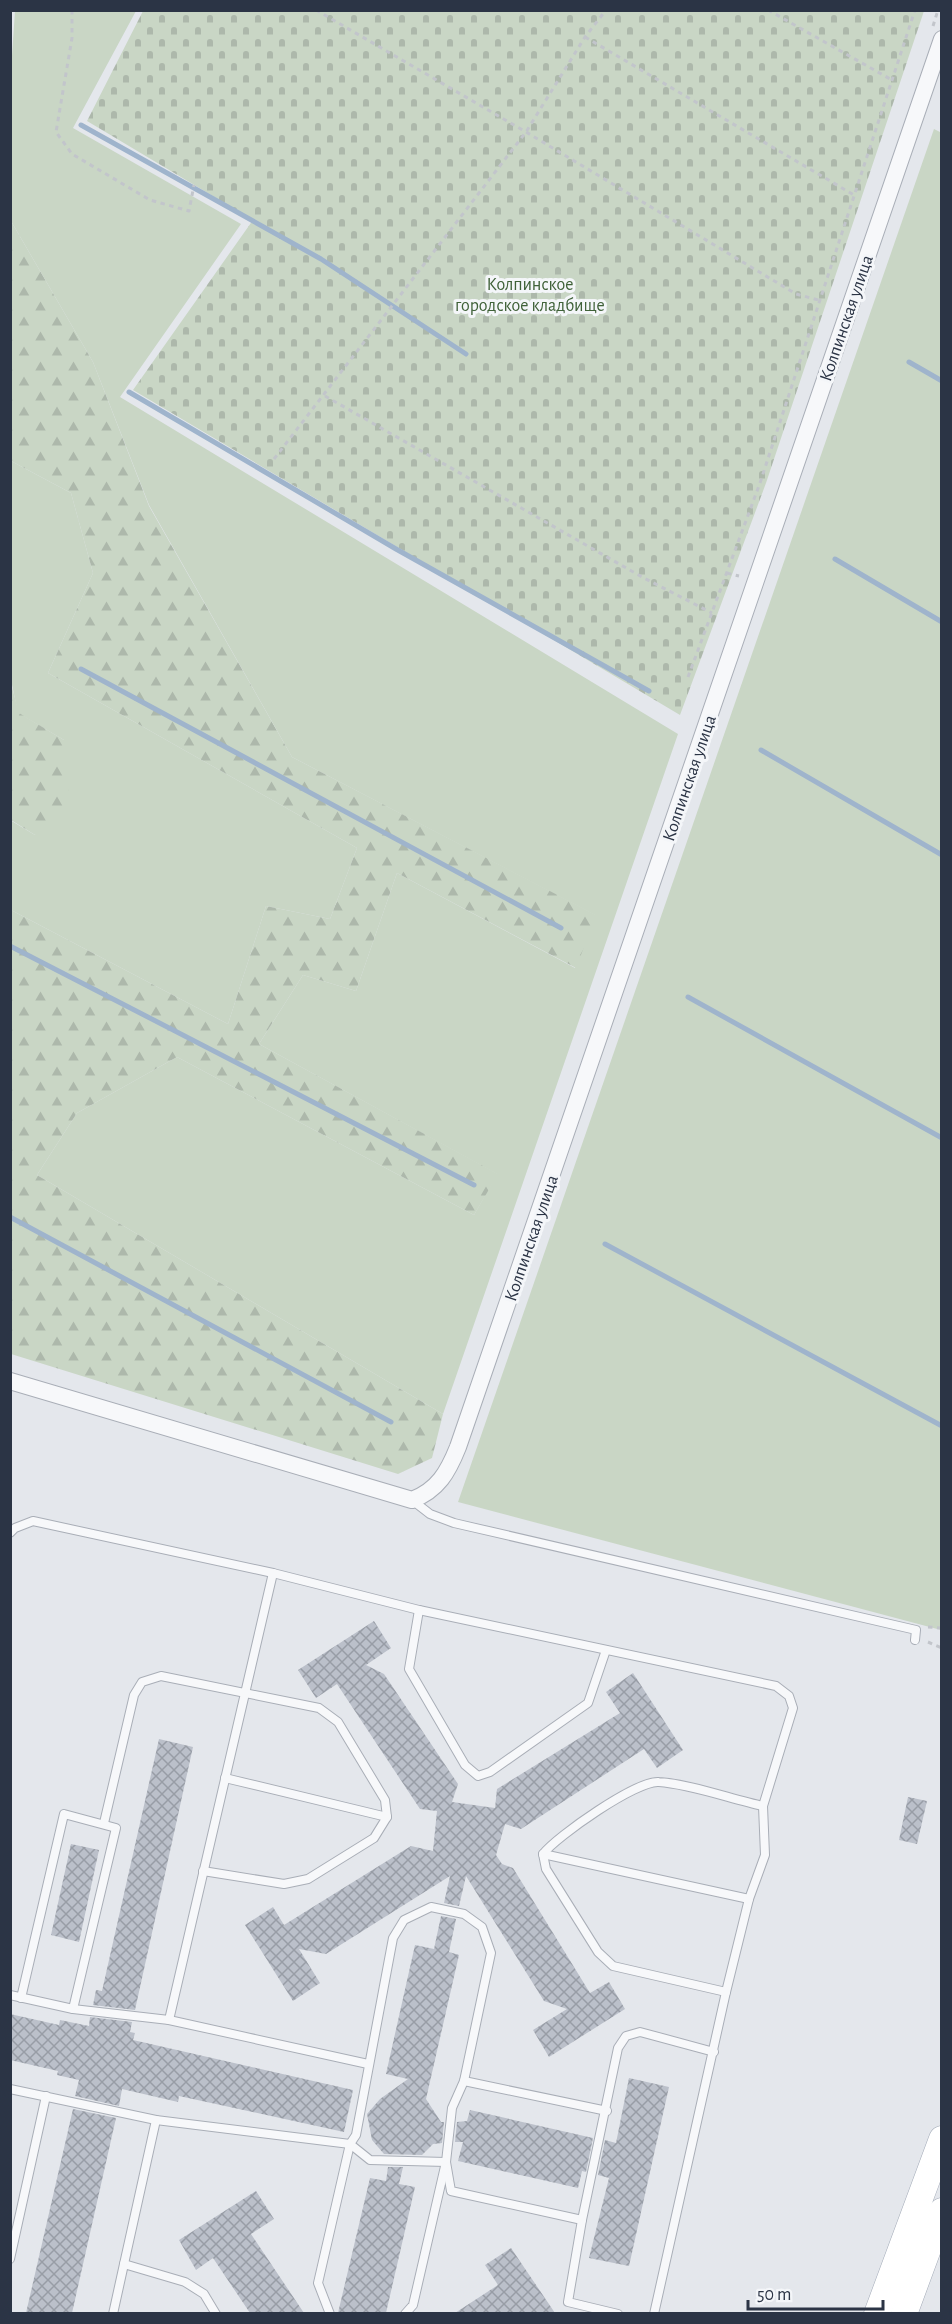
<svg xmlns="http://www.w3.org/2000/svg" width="952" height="2324" viewBox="0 0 952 2324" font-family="'Alegreya Sans',sans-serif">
<defs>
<pattern id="forest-firs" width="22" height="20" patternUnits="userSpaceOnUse" patternTransform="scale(1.5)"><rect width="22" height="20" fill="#c9d6c5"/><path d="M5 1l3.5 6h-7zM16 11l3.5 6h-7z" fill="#adb8ab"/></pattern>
<pattern id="cemetery-stones" width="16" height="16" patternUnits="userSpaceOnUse" patternTransform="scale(1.5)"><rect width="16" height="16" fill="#c9d6c5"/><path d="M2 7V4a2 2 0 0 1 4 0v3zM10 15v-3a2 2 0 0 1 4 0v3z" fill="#adb8ab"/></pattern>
<pattern id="building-cross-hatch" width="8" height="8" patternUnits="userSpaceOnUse" patternTransform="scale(1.5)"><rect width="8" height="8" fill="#bbc0ca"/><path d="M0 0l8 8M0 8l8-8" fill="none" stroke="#989da6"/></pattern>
</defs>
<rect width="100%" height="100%" fill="#e4e7ec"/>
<g fill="#c9d6c5">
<path d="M 15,11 L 136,11 L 73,128 L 241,224 L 120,397 L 678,734 L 443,1414 L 37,1175 L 77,1113 L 177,1057 L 474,1215 L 497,1174 L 259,1044 L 303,975 L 356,991 L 397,873 L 575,968 L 595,915 L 292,757 L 149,505 L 93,362 L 11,221 L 10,85 Z"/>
<path d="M 934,129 L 942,133 L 941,1630 L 458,1502 Z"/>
<path d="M 11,461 L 71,493 L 93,573 L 48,673 L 357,848 L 330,919 L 266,906 L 228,1024 L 11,910 L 10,820 L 35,835 L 64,740 L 18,713 L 11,680 Z"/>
</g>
<g fill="url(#forest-firs)">
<path d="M 11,221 L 93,362 L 149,506 L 292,757 L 596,915 L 576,968 L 397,873 L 356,991 L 303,975 L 259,1044 L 498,1174 L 474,1215 L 177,1057 L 77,1113 L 37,1175 L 443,1414 L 432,1458 L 398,1474 L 11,1354 L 11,910 L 228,1024 L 266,906 L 330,919 L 357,848 L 48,673 L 93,573 L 71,493 L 11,461 Z"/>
<path d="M 10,680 L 19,713 L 64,740 L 70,811 L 35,835 L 11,820 Z"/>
</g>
<path fill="url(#cemetery-stones)" d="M 143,11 L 924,11 L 766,483 L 680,715 L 133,390 L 253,220 L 87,121 Z"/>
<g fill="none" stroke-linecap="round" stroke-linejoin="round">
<g stroke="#9fb4cc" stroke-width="5">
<path d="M 81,125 L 321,259 L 466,354"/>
<path d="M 909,362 L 942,381"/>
<path d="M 129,392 L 396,549 L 649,691"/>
<path d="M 835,559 L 942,622"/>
<path d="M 81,669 L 561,928"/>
<path d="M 761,750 L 942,855"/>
<path d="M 10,946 L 474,1185"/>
<path d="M 688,997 L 942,1138"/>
<path d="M 10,1217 L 391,1422"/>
<path d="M 605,1244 L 942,1426"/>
</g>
</g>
<g fill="url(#building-cross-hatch)">
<path d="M 374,1621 L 391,1648 L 366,1665 L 384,1674 L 458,1784 L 452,1802 L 495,1808 L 497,1789 L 620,1713 L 606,1692 L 633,1673 L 683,1750 L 657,1768 L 644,1749 L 521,1829 L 505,1824 L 496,1855 L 502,1864 L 513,1868 L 590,1993 L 609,1982 L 625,2009 L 549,2057 L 533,2030 L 567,2009 L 544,2001 L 466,1876 L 459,1906 L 444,1903 L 450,1876 L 326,1954 L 299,1949 L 320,1983 L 293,2001 L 245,1925 L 273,1907 L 284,1925 L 411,1846 L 433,1851 L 437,1811 L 420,1809 L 337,1684 L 316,1698 L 298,1670 Z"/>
<path d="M 159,1739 L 193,1747 L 135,2010 L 93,2005 L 96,1990 L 102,1991 Z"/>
<path d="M 908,1797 L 927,1801 L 917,1844 L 899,1840 Z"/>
<path d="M 71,1844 L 99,1850 L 79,1942 L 51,1935 Z"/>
<path d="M 441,1916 L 456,1919 L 449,1952 L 459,1955 L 426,2099 L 441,2122 L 444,2122 L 442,2143 L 433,2144 L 422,2155 L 384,2154 L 372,2140 L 367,2114 L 380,2099 L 408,2079 L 386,2074 L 415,1945 L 434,1949 Z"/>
<path d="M 10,2014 L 59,2025 L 60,2020 L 89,2026 L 90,2017 L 132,2022 L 130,2032 L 135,2033 L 133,2040 L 353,2090 L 344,2132 L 179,2096 L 178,2102 L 122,2089 L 119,2106 L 75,2096 L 79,2080 L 57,2075 L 58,2071 L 10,2060 Z"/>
<path d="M 629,2078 L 669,2087 L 629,2266 L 589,2258 L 609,2178 L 598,2175 L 605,2140 L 616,2143 Z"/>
<path d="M 73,2109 L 116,2118 L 72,2313 L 26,2313 Z"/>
<path d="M 470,2110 L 593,2138 L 586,2172 L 582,2171 L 578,2188 L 458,2161 L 463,2142 L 455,2142 L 457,2122 L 467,2121 Z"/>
<path d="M 388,2167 L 403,2167 L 399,2184 L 415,2187 L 386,2313 L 338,2313 L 370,2178 L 386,2181 Z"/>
<path d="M 256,2191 L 274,2219 L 251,2234 L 304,2313 L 250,2313 L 213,2258 L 196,2270 L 179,2240 Z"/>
<path d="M 511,2248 L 555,2313 L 455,2313 L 498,2285 L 485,2265 Z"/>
</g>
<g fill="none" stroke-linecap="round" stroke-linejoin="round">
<defs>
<g id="service">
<path d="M 412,1500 L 430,1514 L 454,1523 L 916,1630 L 915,1640"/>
<path d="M 10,1533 L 15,1528 L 33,1521 L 273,1573 L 419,1610 L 776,1686 L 789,1696 L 793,1708 L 763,1806 L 765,1855 L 749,1899 L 726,1992 L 654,2314"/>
<path d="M 273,1573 L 169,2020 L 368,2064"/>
<path d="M 419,1610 L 409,1669 L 465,1765 L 478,1776 L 490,1772 L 588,1703 L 606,1650"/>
<path d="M 225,1778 L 387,1817"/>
<path d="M 104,1823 L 134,1695 L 142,1682 L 161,1676 L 319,1708 L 338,1722 L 385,1800 L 387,1817 L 374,1838 L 308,1879 L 284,1884 L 203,1871"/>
<path d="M 543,1854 L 749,1899"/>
<path d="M 726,1992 L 613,1966 L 598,1952 L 546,1869 L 543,1854 C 557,1836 637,1780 659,1782 C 690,1784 731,1799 763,1806"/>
<path d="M 10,1995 L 73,2009 L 169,2020"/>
<path d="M 21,1998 L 64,1814 L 116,1828 L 73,2009"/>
<path d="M 464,2081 L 607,2111"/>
<path d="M 10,2089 L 156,2120 L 350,2144 L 370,2160 L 446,2162 L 451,2191 L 582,2220 L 618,2048 L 626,2036 L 640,2032 L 714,2052"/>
<path d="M 582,2220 L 568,2302 L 618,2314"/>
<path d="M 10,2259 L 46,2096"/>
<path d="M 124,2264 L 156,2120"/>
<path d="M 113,2314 L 124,2264 L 185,2282 L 204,2294 L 216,2314"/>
<path d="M 330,2314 L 318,2283 L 350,2144 L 356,2135 L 393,1938 L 404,1920 L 431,1907 L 464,1914 L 482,1927 L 491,1953 L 464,2081 L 452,2108 L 446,2162 L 413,2305 L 405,2314"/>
</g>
<path id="minor" d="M 10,1381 L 412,1500 C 438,1490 448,1472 458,1447 L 942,39"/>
<g id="primary">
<path d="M 877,2314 L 942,2139"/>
<path d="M 904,2314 L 942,2211"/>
</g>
</defs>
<use href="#service" stroke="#a9aeb7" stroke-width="10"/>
<use href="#minor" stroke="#a9aeb7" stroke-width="18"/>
<use href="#primary" stroke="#a3abb8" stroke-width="27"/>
<g stroke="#c2c5cb" stroke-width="3" stroke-dasharray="4.5 4.5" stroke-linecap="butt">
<path d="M 72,10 L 72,38 L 56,132 L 72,154 L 150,200 L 189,211 L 194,185"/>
<path d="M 316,10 L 526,132 L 796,294 L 822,301"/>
<path d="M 768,10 L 892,80"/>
<path d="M 933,26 L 938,10"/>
<path d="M 585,37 L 854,195"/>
<path d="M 325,396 L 642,577 L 712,613"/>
<path d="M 274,459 L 526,132 L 585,37 L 606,10"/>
<path d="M 727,573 L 739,576"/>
<path d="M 688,677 L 760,483 L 915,10"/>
<path d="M 928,1627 L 942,1628"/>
<path d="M 928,1642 L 942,1648"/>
</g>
<use href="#service" stroke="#f7f8fa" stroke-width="8"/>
<use href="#minor" stroke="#f7f8fa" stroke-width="16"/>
<use href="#primary" stroke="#fff" stroke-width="26"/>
</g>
<g text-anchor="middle" stroke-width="6" stroke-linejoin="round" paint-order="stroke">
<g font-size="18" fill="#3f6138" stroke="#f4f6f9">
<text x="530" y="290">Колпинское<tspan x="530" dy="21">городское кладбище</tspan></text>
</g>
<g font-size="18" fill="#2b3445" stroke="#f4f6f9">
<text transform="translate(846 318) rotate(-71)" y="6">Колпинская улица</text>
<text transform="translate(689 778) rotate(-71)" y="6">Колпинская улица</text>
<text transform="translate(531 1238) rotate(-71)" y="6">Колпинская улица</text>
</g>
</g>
<rect width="952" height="2324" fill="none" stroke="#2b3445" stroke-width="24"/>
<path d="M748 2300v9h135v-9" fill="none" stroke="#2b3445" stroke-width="3"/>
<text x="757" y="2300" font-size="18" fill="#2b3445" stroke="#f4f6f9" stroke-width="4.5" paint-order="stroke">50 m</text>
</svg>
